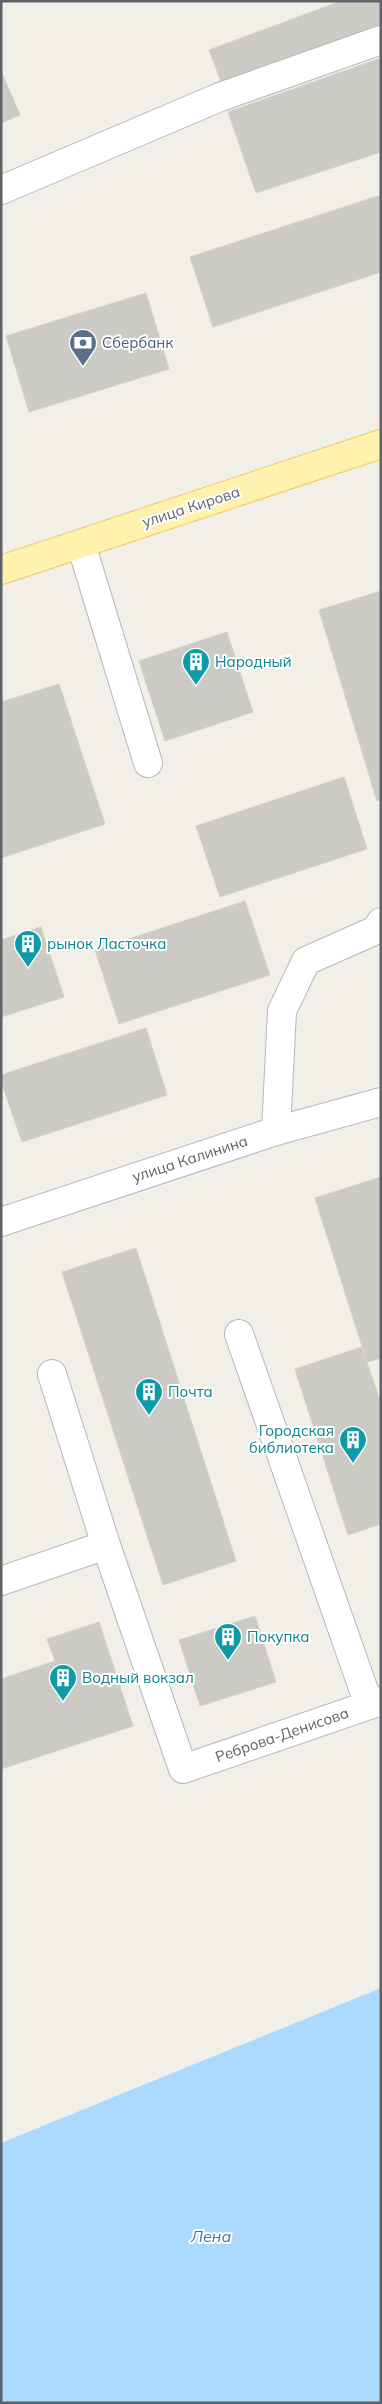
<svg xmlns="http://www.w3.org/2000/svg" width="382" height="2404" viewBox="0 0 382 2404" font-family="Mulish,sans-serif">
<rect width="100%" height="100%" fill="#f1efe8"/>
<path fill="#aadaff" d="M 381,1988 L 381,2403 L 1,2403 L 1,2143 Z"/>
<g fill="#cccac5" stroke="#d6d1c6">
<path d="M 341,1 L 381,1 L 381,26 L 222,84 L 209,50 Z"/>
<path d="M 381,58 L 381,152 L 256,193 L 228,112 Z"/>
<path d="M 1,71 L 20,115 L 1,123 Z"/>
<path d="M 381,195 L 381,272 L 213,327 L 190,257 Z"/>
<path d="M 146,293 L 169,369 L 29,412 L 6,336 Z"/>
<path d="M 381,591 L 381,799 L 377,801 L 319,610 Z"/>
<path d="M 227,632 L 253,712 L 165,741 L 139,661 Z"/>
<path d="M 59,684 L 105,824 L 1,858 L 1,702 Z"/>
<path d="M 344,777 L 367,849 L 220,897 L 196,826 Z"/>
<path d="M 245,901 L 270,975 L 119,1024 L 95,950 Z"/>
<path d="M 41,927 L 64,997 L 1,1017 L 1,940 Z"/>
<path d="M 146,1028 L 167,1095 L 22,1142 L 1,1081 L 1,1075 Z"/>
<path d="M 381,1177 L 381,1358 L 367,1362 L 315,1198 Z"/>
<path d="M 136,1248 L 236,1561 L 163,1585 L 62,1272 Z"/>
<path d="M 362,1347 L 381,1404 L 381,1524 L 348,1535 L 295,1369 Z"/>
<path d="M 255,1616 L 276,1682 L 200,1706 L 179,1640 Z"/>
<path d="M 99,1622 L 133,1726 L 1,1769 L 1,1679 L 55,1661 L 47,1639 Z"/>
</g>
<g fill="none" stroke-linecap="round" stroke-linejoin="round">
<defs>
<g id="minor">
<path d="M 1,190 L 220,97 L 381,40"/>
<path d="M 81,544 L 148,763"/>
<path d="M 276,1131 L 282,1011 L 306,961 L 376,930 L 381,922"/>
<path d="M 1,1222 L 276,1131 L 381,1102"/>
<path d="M 239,1334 L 369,1705"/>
<path d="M 52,1374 L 106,1545"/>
<path d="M 1,1581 L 106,1545 L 183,1769 L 381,1701"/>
</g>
<path id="major" d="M 1,570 L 381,444"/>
</defs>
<use href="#minor" stroke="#b5b8bc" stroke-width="30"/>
<use href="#major" stroke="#f2c960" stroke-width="30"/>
<use href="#minor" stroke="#fff" stroke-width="28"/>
<use href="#major" stroke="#fff2af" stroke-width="28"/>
</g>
<defs>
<symbol id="bank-pin" viewBox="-11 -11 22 30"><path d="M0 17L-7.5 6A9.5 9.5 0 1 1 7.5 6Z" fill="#5c6f8a" stroke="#fff"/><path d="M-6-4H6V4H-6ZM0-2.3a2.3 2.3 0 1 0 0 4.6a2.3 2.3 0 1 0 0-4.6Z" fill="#fff"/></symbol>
<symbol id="building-pin" viewBox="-11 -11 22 30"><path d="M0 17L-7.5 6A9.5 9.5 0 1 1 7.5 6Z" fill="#0f9aa8" stroke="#fff"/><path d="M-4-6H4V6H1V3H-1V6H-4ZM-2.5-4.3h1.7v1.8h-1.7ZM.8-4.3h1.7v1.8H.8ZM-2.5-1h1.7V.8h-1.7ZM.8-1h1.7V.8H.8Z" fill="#fff"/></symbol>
</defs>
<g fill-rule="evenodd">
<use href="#bank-pin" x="67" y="327" width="32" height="43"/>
<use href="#building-pin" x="180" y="646" width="32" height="43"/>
<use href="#building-pin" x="12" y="928" width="32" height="43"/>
<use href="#building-pin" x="133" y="1376" width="32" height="43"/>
<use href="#building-pin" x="337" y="1424" width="32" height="43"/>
<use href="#building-pin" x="212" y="1621" width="32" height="43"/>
<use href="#building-pin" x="47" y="1662" width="32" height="43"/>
</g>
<g text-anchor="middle" stroke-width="4" stroke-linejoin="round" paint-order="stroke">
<g font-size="15" fill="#4e5e75" stroke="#fff" text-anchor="start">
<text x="102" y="348">Сбербанк</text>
</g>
<g font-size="15" fill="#5f6368" stroke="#fff">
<text transform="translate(191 507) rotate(-18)" y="5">улица Кирова</text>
<text transform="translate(190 1159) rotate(-18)" y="5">улица Калинина</text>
<text transform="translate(282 1735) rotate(-19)" y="5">Реброва-Денисова</text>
</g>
<g font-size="15" fill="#0d838f" stroke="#fff" text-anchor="start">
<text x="215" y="667">Народный</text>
<text x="47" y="949">рынок Ласточка</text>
<text x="168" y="1397">Почта</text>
<text x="334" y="1436" text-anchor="end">Городская<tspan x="334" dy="17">библиотека</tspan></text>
<text x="247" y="1642">Покупка</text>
<text x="82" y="1683">Водный вокзал</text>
</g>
<g font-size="16" font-style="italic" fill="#4174aa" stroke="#fff">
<text x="211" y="2242">Лена</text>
</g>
</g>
<rect width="382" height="2404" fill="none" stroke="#5f6368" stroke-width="5"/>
</svg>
